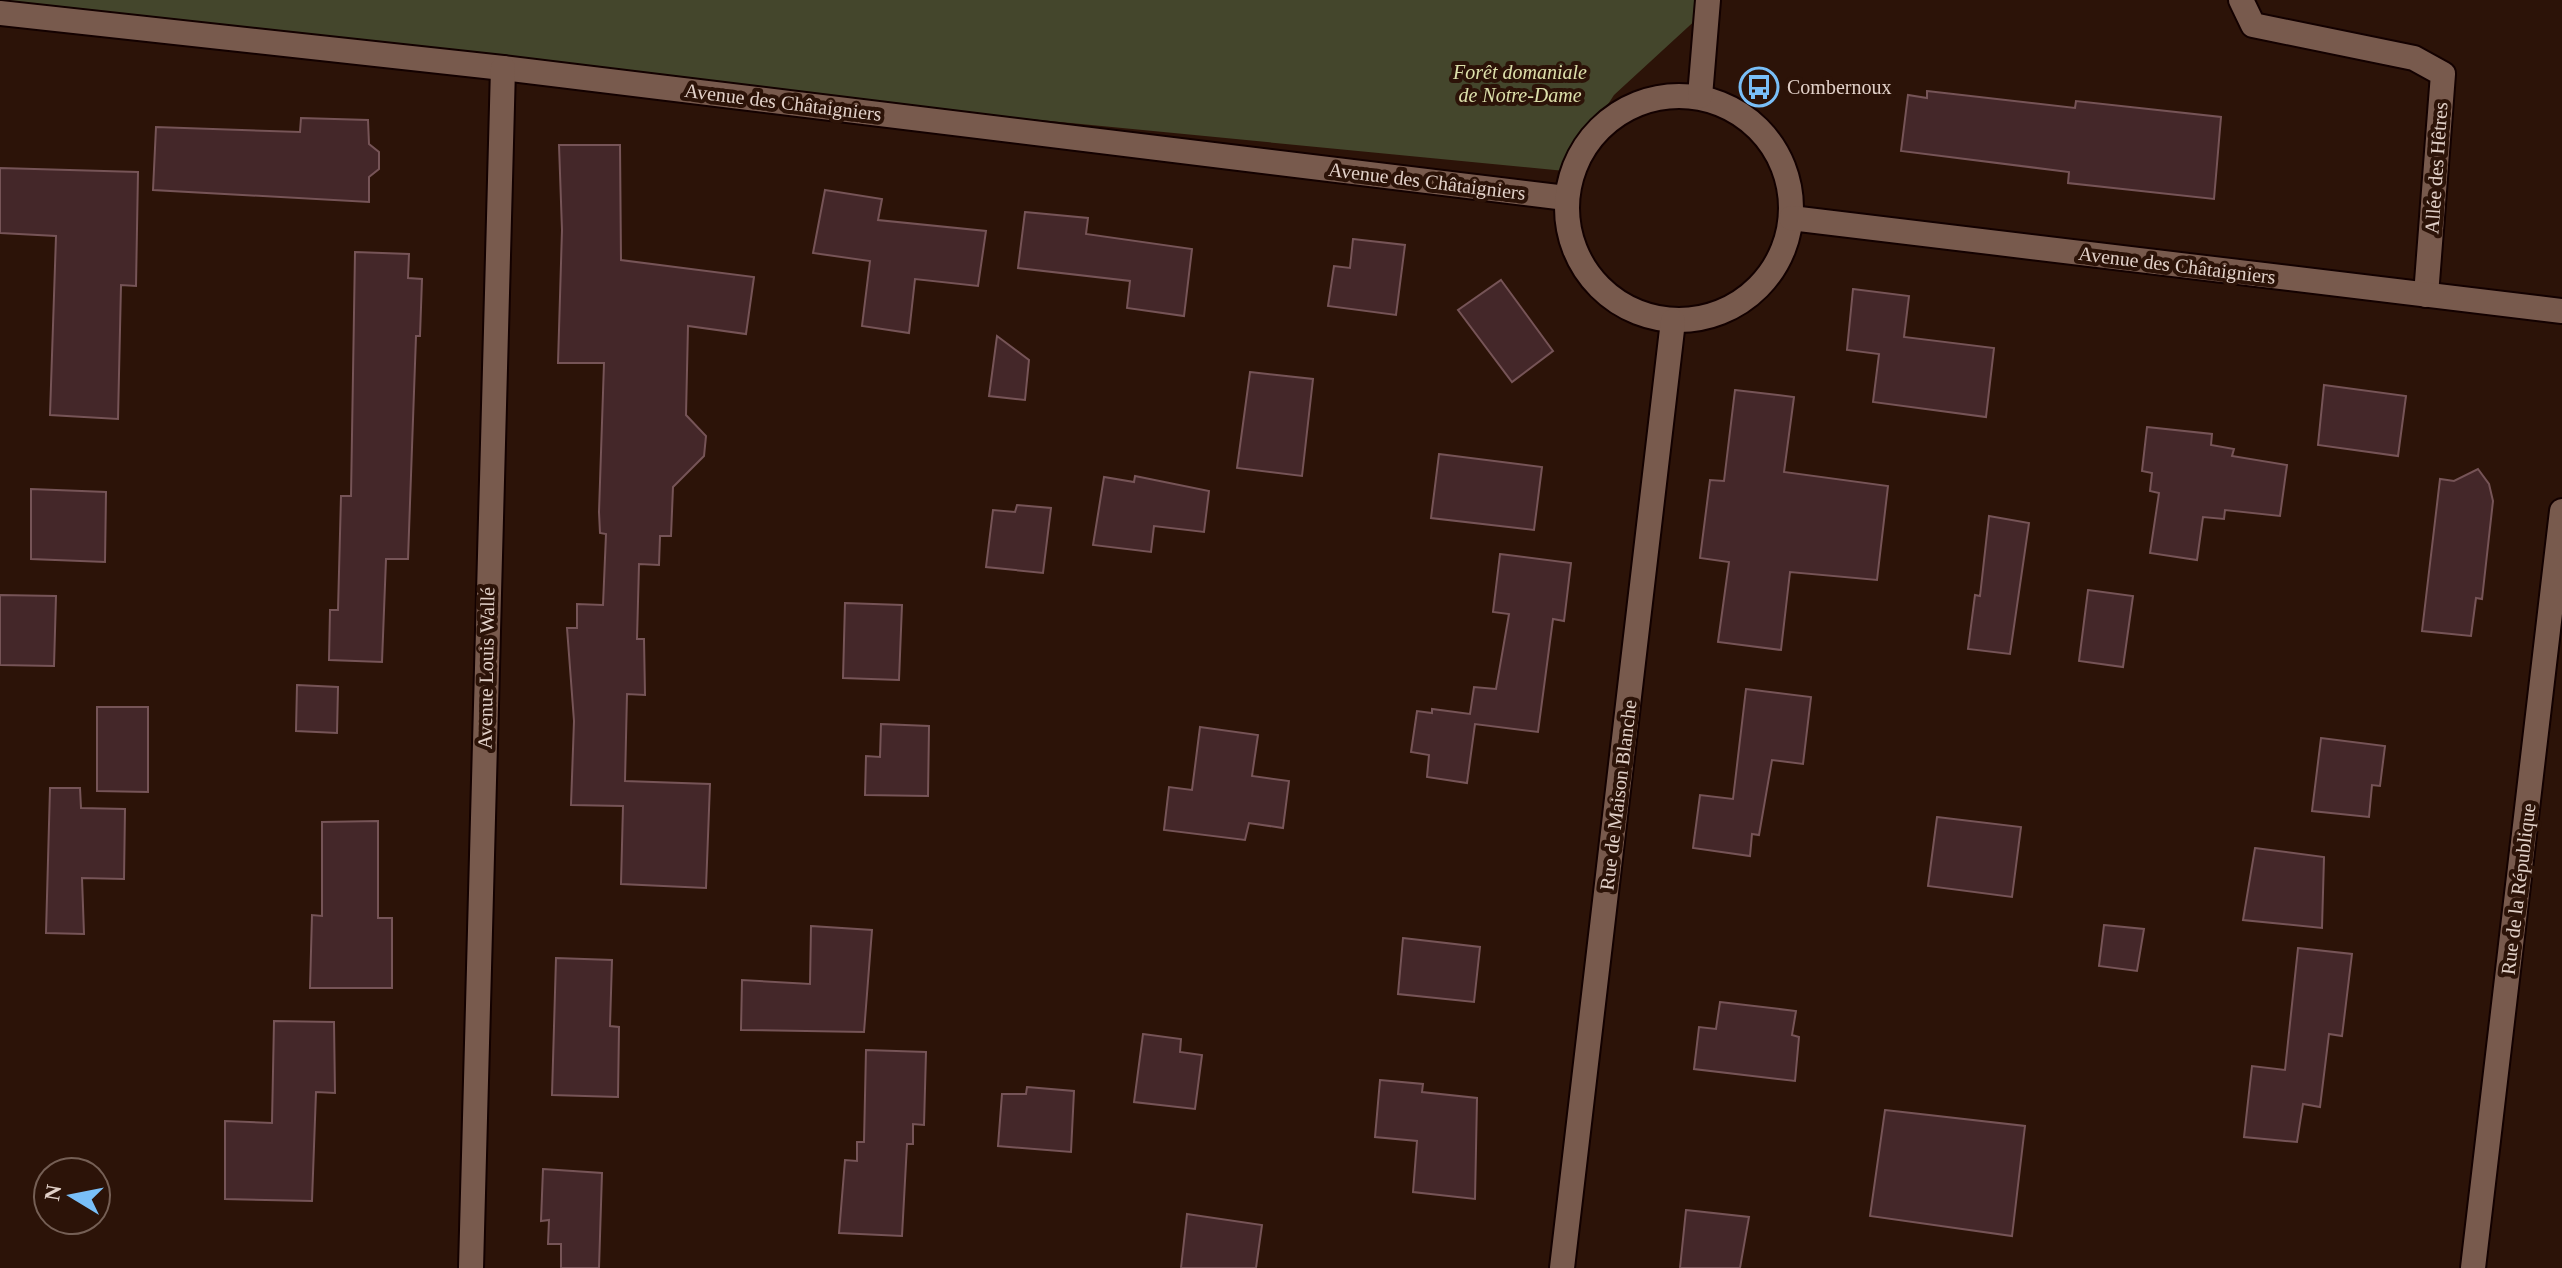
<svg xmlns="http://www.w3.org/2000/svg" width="2562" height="1268" viewBox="0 0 2562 1268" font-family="'Times New Roman',serif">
<rect width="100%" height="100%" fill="#2c1308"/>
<path fill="#44462c" d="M 0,0 L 1702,0 L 1700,16 L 1614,95 L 1565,171 L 503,68 L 0,13 Z"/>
<g fill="#442729" stroke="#765457" stroke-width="2">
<path d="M 1927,91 L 2075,108 L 2076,101 L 2221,117 L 2214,199 L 2068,183 L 2069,172 L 1901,151 L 1908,95 L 1927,98 Z"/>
<path d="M 301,118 L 368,120 L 369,144 L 379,152 L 379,169 L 369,177 L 369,202 L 153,190 L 156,127 L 300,132 Z"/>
<path d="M 559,145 L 620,145 L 621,260 L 754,277 L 746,334 L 688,326 L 686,415 L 706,436 L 704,456 L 673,487 L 671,536 L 660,536 L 659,565 L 639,564 L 637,639 L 644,639 L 645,695 L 627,694 L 625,781 L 710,784 L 706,888 L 621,884 L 623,806 L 571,805 L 574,721 L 567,628 L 577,628 L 577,604 L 603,605 L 606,534 L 600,533 L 599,512 L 604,363 L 558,363 L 562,230 Z"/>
<path d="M 0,168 L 138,172 L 136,286 L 121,285 L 118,419 L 50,415 L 56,236 L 0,233 Z"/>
<path d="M 825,190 L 882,199 L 878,220 L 986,231 L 978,286 L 915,279 L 909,333 L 862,326 L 870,261 L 813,253 Z"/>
<path d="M 1025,212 L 1088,218 L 1086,234 L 1192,249 L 1184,316 L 1127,308 L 1130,281 L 1018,268 Z"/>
<path d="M 1353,239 L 1405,245 L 1396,315 L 1328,306 L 1334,266 L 1350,268 Z"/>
<path d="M 355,252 L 409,254 L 408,278 L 422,279 L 420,336 L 416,336 L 408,559 L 386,559 L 382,662 L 329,660 L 330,610 L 338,610 L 341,496 L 351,496 Z"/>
<path d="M 1501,280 L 1553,351 L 1512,382 L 1458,310 Z"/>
<path d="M 1853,289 L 1909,296 L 1904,337 L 1994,348 L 1986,417 L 1873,402 L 1879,354 L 1847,350 Z"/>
<path d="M 997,336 L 1029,360 L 1025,400 L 989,396 Z"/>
<path d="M 1250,372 L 1313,379 L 1302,476 L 1237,468 Z"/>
<path d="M 2324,385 L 2406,396 L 2398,456 L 2318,445 Z"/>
<path d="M 1735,390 L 1794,397 L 1784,472 L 1888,486 L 1877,580 L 1790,572 L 1781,650 L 1718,642 L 1729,562 L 1700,558 L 1710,480 L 1724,481 Z"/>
<path d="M 2147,427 L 2212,434 L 2211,445 L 2234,449 L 2232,456 L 2287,465 L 2280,516 L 2225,510 L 2224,519 L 2203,517 L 2197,560 L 2150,553 L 2159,493 L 2150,491 L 2152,473 L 2142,471 Z"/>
<path d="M 1439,454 L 1542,467 L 1534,530 L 1431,518 Z"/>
<path d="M 2478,469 L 2489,484 L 2493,501 L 2482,599 L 2476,598 L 2471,636 L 2422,631 L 2440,479 L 2454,481 Z"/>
<path d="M 1135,476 L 1209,491 L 1204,532 L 1154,526 L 1151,552 L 1093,545 L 1104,477 L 1134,482 Z"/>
<path d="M 31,489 L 106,492 L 105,562 L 31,559 Z"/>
<path d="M 1017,505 L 1051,508 L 1043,573 L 986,567 L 993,510 L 1015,512 Z"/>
<path d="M 1989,516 L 2029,523 L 2010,654 L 1968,649 L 1975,595 L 1980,596 Z"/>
<path d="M 1500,554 L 1571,563 L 1564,621 L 1553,619 L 1538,732 L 1475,724 L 1467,783 L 1427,777 L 1429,755 L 1411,752 L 1417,711 L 1432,713 L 1432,709 L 1470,714 L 1474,687 L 1496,689 L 1509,614 L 1493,612 Z"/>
<path d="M 2088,590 L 2133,596 L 2123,667 L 2079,661 Z"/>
<path d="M 0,595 L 56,596 L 54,666 L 0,665 Z"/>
<path d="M 845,603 L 902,605 L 899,680 L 843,678 Z"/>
<path d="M 297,685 L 338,687 L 337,733 L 296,731 Z"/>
<path d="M 1746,689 L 1811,697 L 1803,764 L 1772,760 L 1759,835 L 1752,834 L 1750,856 L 1693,848 L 1700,795 L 1733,799 Z"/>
<path d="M 97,707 L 148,707 L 148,792 L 97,791 Z"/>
<path d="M 881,724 L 929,726 L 928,796 L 865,795 L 866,756 L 880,757 Z"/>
<path d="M 1200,727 L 1258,735 L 1252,776 L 1289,781 L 1283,828 L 1249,823 L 1245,840 L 1164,830 L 1169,787 L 1192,790 Z"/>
<path d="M 2321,738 L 2385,746 L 2380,786 L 2372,785 L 2369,817 L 2312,811 Z"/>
<path d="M 50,788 L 80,788 L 81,808 L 125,809 L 124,879 L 82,878 L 84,934 L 46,933 Z"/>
<path d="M 1937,817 L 2021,827 L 2012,897 L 1928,886 Z"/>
<path d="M 378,821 L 378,918 L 392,918 L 392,988 L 310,988 L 312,915 L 322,916 L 322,822 Z"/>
<path d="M 2255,848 L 2324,857 L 2322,928 L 2243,920 Z"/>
<path d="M 2104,925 L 2144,929 L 2137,971 L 2099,966 Z"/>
<path d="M 811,926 L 872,930 L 864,1032 L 741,1030 L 742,980 L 810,984 Z"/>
<path d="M 1403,938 L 1480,947 L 1474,1002 L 1398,994 Z"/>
<path d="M 2298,948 L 2352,954 L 2342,1036 L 2329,1034 L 2320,1107 L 2303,1104 L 2297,1142 L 2244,1137 L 2252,1066 L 2285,1070 Z"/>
<path d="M 556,958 L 612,960 L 610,1026 L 619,1027 L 618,1097 L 552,1095 Z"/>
<path d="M 1720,1002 L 1796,1011 L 1792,1035 L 1799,1037 L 1795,1081 L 1694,1069 L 1699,1027 L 1716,1029 Z"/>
<path d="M 274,1021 L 334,1022 L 335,1093 L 316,1092 L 312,1201 L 225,1199 L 225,1121 L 272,1123 Z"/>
<path d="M 1143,1034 L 1181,1039 L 1180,1052 L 1202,1055 L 1195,1109 L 1134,1102 Z"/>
<path d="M 866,1050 L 926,1052 L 924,1125 L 913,1124 L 913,1144 L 907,1144 L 902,1236 L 839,1233 L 845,1160 L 857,1161 L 857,1142 L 864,1142 Z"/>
<path d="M 1380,1080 L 1423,1084 L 1422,1092 L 1477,1098 L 1475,1199 L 1413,1192 L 1417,1141 L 1375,1137 Z"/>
<path d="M 1027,1087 L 1074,1091 L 1071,1152 L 998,1146 L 1002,1094 L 1026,1094 Z"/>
<path d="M 1885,1110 L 2025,1126 L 2012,1236 L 1870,1216 Z"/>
<path d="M 543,1169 L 602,1173 L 599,1268 L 561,1268 L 561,1244 L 548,1244 L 549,1220 L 541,1221 Z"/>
<path d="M 1686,1210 L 1749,1217 L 1740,1268 L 1680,1268 Z"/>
<path d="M 1187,1214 L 1262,1225 L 1256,1268 L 1181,1268 Z"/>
</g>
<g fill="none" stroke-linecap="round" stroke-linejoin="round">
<defs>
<g id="street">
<path d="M 2241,0 L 2253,25 L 2414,58 L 2443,74 L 2426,295"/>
<path d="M 0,13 L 503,68 L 1566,198"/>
<circle cx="1679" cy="208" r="112"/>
<path d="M 1700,96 L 1708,0"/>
<path d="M 1791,218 L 2562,311"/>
<path d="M 471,1268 L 503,68"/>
<path d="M 1562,1268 L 1673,321"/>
<path d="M 2473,1268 L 2562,511"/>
</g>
</defs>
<use href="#street" stroke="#130100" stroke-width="28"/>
<use href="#street" stroke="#785a4d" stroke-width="24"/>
</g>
<defs>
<symbol id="bus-ring" viewBox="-11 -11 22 22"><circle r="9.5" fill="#2c1308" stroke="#79bff8" stroke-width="1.5"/><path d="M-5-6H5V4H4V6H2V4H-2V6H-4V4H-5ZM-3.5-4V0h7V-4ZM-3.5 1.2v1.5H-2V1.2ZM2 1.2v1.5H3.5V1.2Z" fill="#79bff8"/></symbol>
</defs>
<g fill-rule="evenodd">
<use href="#bus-ring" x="1737" y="65" width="44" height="44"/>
</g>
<g text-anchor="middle" stroke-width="8" stroke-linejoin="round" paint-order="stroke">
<g font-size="20" font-style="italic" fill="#dde0ab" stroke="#2c1308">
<text x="1520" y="79">Forêt domaniale<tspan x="1520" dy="23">de Notre-Dame</tspan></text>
</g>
<g font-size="20" fill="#e2d1c9" stroke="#2c1308" text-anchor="start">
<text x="1787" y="94">Combernoux</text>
</g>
<g font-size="20" fill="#e2d1c9" stroke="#2c1308">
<text transform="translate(783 102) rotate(7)" y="7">Avenue des Châtaigniers</text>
<text transform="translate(2436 168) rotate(-86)" y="7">Allée des Hêtres</text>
<text transform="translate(1427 181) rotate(7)" y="7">Avenue des Châtaigniers</text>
<text transform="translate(2177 265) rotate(7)" y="7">Avenue des Châtaigniers</text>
<text transform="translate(486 668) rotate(-89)" y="7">Avenue Louis Wallé</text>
<text transform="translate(1618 795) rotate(-83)" y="7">Rue de Maison Blanche</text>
<text transform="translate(2518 889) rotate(-83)" y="7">Rue de la République</text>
</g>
</g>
<g transform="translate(72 1196) rotate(280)"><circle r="38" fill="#2c1308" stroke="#755f55" stroke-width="2"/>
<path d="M0-6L14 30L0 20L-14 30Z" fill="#79bff8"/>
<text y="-12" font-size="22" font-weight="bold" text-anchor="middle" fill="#e2d1c9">N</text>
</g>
</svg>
